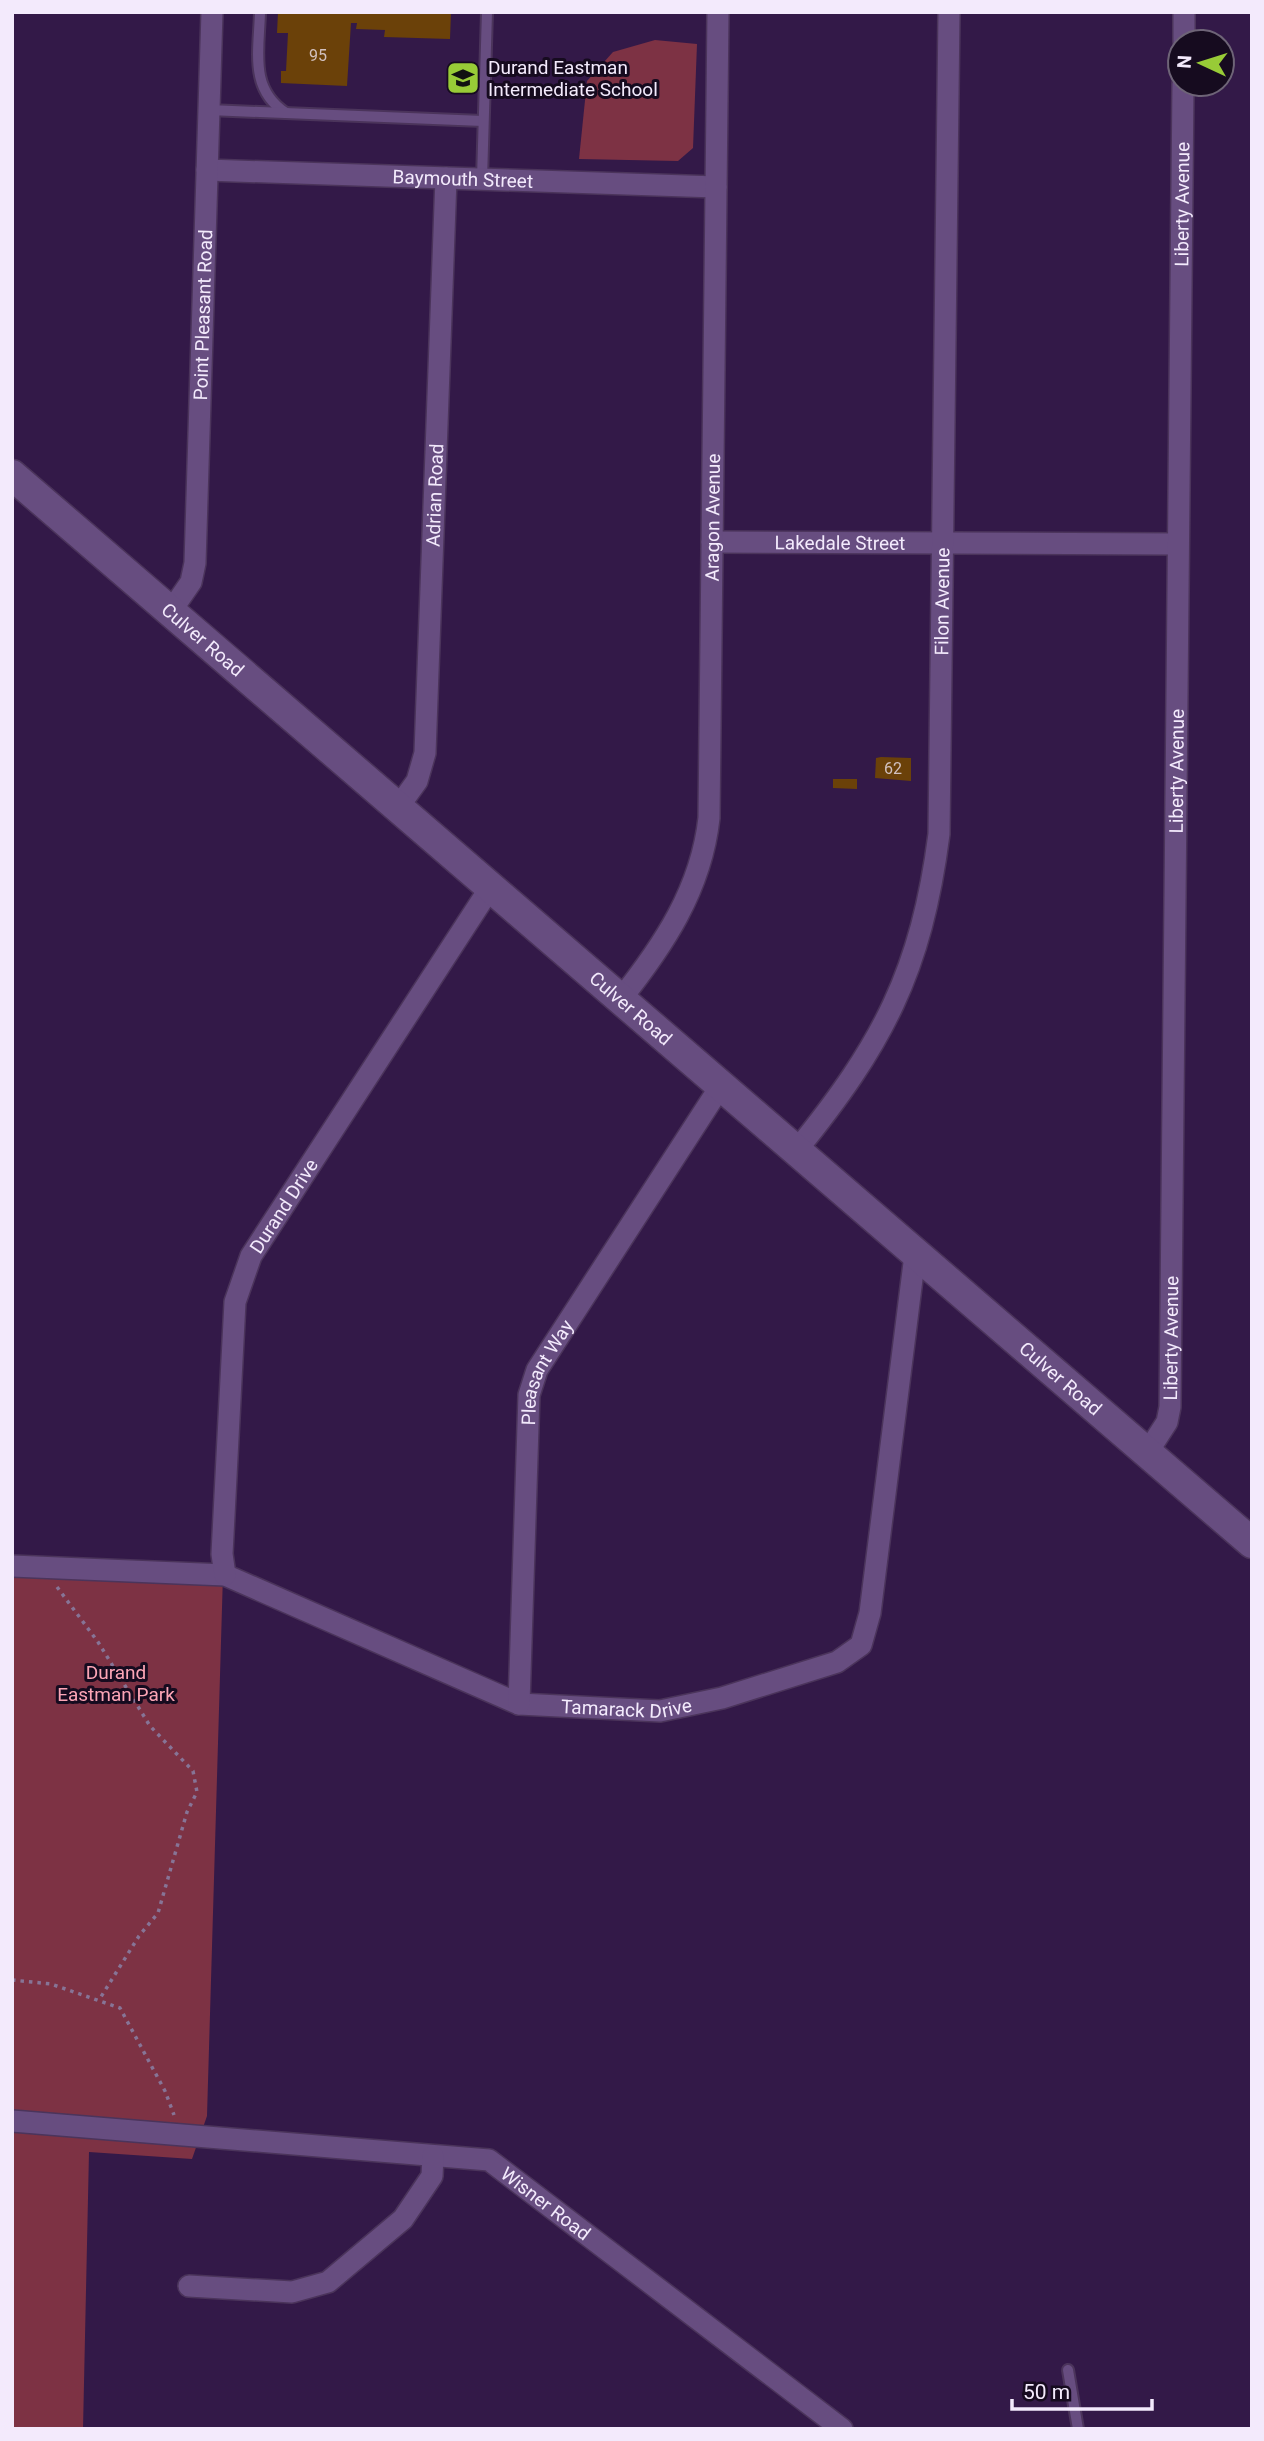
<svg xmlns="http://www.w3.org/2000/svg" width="1264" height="2441" viewBox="0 0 1264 2441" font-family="Roboto,sans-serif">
<rect width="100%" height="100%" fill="#331948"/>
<g fill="#7d3244">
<path d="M 655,40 L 697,44 L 693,148 L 678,161 L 579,159 L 587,81 L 613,52 Z"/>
<path d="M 12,1567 L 223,1574 L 207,2116 L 192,2159 L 89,2152 L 83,2429 L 12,2429 Z"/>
</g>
<g fill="#6b4109">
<path d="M 278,12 L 451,12 L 450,39 L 384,37 L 385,30 L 356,29 L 357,23 L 351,23 L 347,86 L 281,83 L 281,71 L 286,71 L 288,33 L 277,33 Z"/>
<path d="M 881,757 L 911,758 L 911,781 L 875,778 L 876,758 Z"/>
<path d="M 833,779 L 857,779 L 857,789 L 833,788 Z"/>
</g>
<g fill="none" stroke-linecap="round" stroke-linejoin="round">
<defs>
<g id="lane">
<path d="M 260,12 C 259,51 249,89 286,113"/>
<path d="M 209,110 L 483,121"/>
<path d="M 482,179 L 487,12"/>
<path d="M 1068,2370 L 1078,2429"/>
</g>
<g id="street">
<path d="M 1184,42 L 1184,12"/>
<path id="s1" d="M 207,170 L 716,187"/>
<path id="s2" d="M 712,542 L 1177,544"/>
<path id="s3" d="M 171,611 L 191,582 L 195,563 L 212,12"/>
<path id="s4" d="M 399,806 L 417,781 L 425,753 L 446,178"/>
<path id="s5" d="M 620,1000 C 663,946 701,890 709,818 L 718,12"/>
<path id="s6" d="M 796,1151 C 883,1044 921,972 939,834 L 949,12"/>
<path id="s7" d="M 1147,1453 L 1167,1422 L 1170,1407 L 1183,84"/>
<path id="s8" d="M 12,1566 L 225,1575 L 519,1704 L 660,1711 L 722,1698 L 837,1662 L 861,1645 L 870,1613 L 915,1255"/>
<path id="s9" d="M 225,1575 L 222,1554 L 235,1302 L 251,1256 L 490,888"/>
<path id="s10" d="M 519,1704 L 529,1395 L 537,1370 L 720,1087"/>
<path id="s11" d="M 12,2121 L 489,2160 L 842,2429"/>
<path d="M 189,2286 L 292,2292 L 328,2282 L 403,2219 L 432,2176 L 433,2156"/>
</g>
<g id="secondary">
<path id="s12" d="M 12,475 L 1252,1543"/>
</g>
</defs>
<use href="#lane" stroke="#4b345b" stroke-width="14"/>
<use href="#street" stroke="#4b345b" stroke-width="24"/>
<use href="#secondary" stroke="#4b345b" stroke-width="33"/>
<g stroke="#877496" stroke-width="3.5" stroke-dasharray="3.5 5" stroke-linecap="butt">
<path d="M 57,1587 L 98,1642 L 150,1726 L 193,1771 L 197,1792 L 187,1812 L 158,1913 L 139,1936 L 99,2000"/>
<path d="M 12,1980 L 51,1984 L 120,2008 L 165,2091 L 174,2115"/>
</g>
<use href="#lane" stroke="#674d80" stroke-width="10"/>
<use href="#street" stroke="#674d80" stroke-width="21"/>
<use href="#secondary" stroke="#674d80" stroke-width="30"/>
</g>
<defs>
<symbol id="school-square" viewBox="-11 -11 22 22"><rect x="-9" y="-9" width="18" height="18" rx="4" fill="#98cb37" stroke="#160b1f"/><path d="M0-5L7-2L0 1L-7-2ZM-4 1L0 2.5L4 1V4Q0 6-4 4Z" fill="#111"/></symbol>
</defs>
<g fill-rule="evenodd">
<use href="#school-square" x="444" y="59" width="38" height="38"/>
</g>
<g text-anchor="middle" stroke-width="6" stroke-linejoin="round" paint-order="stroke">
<g font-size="16" fill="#d1c0bf">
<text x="318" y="61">95</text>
<text x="893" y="774">62</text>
</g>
<g font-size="19" fill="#f3eafc" stroke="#160b1f" text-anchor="start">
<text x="488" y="74">Durand Eastman<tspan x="488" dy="22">Intermediate School</tspan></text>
</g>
<g font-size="19" fill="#f3eafc" stroke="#160b1f">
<text dy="7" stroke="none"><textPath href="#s1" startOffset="256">Baymouth Street</textPath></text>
<text dy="7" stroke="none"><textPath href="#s7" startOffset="1255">Liberty Avenue</textPath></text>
<text dy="7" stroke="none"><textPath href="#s3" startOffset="303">Point Pleasant Road</textPath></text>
<text dy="7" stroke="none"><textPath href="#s4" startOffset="318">Adrian Road</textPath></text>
<text dy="7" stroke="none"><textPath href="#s5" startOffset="506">Aragon Avenue</textPath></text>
<text dy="7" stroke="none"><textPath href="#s2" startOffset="128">Lakedale Street</textPath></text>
<text dy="7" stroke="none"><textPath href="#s6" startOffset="586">Filon Avenue</textPath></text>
<text dy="7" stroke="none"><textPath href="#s12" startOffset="252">Culver Road</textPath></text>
<text dy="7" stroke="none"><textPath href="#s7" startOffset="688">Liberty Avenue</textPath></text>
<text dy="7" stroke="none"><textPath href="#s12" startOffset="817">Culver Road</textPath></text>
<text dy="7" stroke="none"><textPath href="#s9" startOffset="382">Durand Drive</textPath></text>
<text dy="7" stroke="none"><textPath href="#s7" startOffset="121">Liberty Avenue</textPath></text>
<text dy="7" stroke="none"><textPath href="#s10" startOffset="336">Pleasant Way</textPath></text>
<text dy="7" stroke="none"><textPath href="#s12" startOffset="1384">Culver Road</textPath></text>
<text dy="7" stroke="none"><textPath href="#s8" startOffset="642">Tamarack Drive</textPath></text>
<text dy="7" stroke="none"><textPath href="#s11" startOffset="550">Wisner Road</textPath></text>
</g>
<g font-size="19" fill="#fca5b6" stroke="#160b1f">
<text x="116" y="1679">Durand<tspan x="116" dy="22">Eastman Park</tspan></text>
</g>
</g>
<rect width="1264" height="2441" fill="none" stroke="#f3eafc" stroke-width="28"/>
<g transform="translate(1201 63) rotate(274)"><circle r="33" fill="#160b1f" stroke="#6e6477" stroke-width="2"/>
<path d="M0-5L12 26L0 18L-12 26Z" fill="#98cb37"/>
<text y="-10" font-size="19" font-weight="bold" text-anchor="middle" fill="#f3eafc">N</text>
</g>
<path d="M1012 2399v10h140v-10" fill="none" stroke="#f3eafc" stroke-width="3.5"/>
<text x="1023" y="2399" font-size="21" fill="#f3eafc" stroke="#160b1f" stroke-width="5" paint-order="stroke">50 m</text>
</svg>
